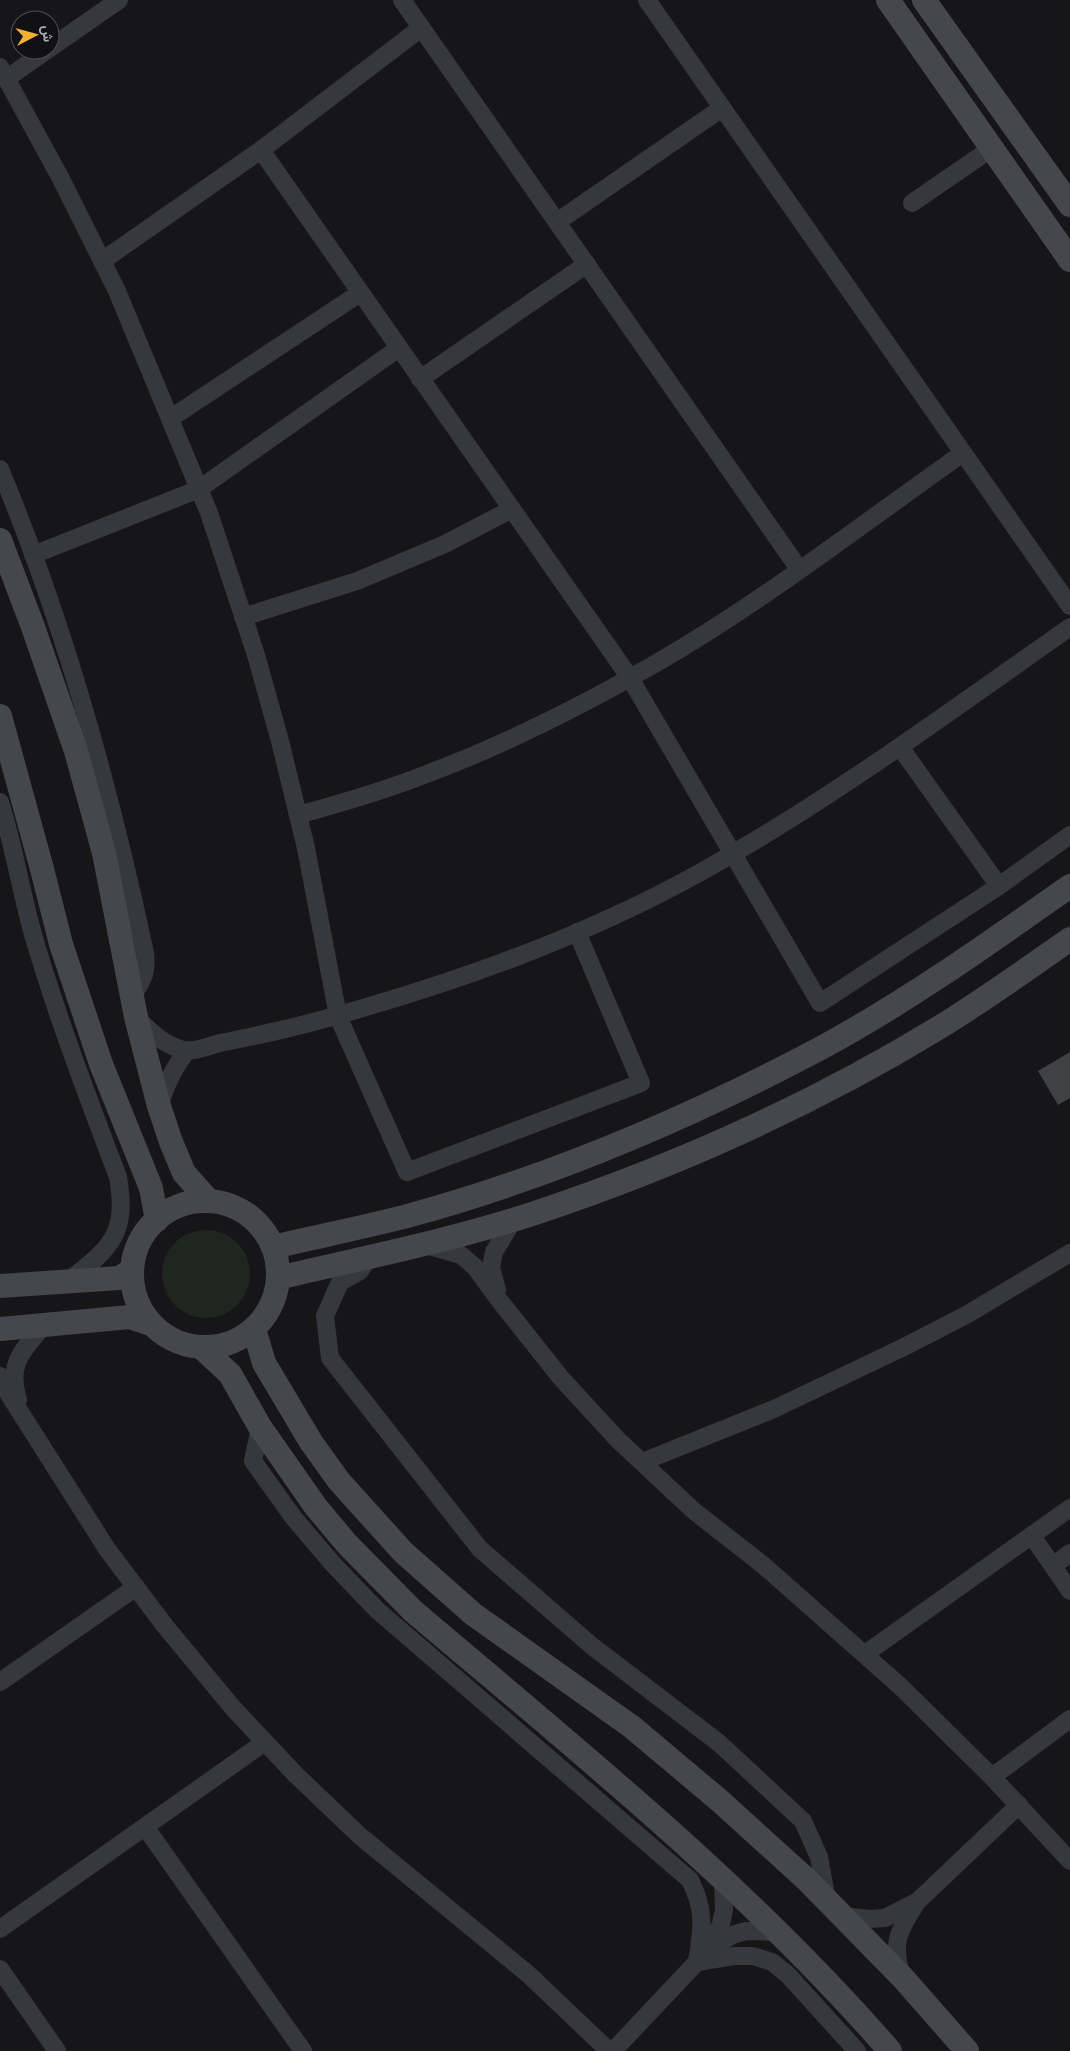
<svg xmlns="http://www.w3.org/2000/svg" width="1070" height="2051" viewBox="0 0 1070 2051" font-family="Overpass,Vazirmatn,sans-serif">
<rect width="100%" height="100%" fill="#161618"/>
<circle fill="#1e261f" cx="206" cy="1274" r="44"/>
<path fill="#404145" d="M 1070,1052 L 1070,1098 L 1058,1105 L 1038,1071 Z"/>
<g fill="none" stroke-linecap="round" stroke-linejoin="round">
<g stroke="#37383d" stroke-width="18">
<path d="M 402,0 L 799,569"/>
<path d="M 647,0 L 1070,606"/>
<path d="M 50,48 L 119,0"/>
<path d="M 0,67 L 60,177 L 117,291 L 209,513 L 256,655 L 280,741 L 306,848 L 338,1016 L 407,1172 L 641,1083 L 577,932"/>
<path d="M 6,79 L 47,50"/>
<path d="M 261,150 L 630,678 L 820,1003 L 999,886 L 1070,835"/>
<path d="M 912,203 L 992,148"/>
<path d="M 557,222 L 722,108"/>
<path d="M 102,261 L 261,150 L 421,28"/>
<path d="M 420,379 L 587,264"/>
<path d="M 171,418 L 360,293"/>
<path d="M 0,469 C 65,625 110,788 145,953 C 147,973 144,978 133,995"/>
<path d="M 33,555 L 199,489 L 399,348"/>
<path d="M 243,617 L 357,581 L 445,544 L 512,509"/>
<path d="M 900,747 L 999,886"/>
<path d="M 0,802 C 14,846 21,893 34,938 C 58,1019 88,1098 118,1177 C 128,1236 110,1248 67,1282"/>
<path d="M 298,815 C 342,803 387,790 429,773 C 507,744 581,706 653,665 C 761,603 861,525 963,453"/>
<path d="M 137,1018 C 151,1032 163,1045 184,1050 C 194,1052 209,1046 220,1043 C 256,1036 292,1028 328,1018 C 457,982 582,938 701,872 C 830,800 949,712 1070,627"/>
<path d="M 159,1106 C 166,1085 173,1068 187,1051"/>
<path d="M 426,1245 L 461,1255 L 475,1267 L 499,1300 L 561,1378 L 618,1440 L 694,1511 L 763,1565 L 900,1686 L 992,1777 L 1070,1861"/>
<path d="M 369,1257 L 360,1271 L 340,1282 L 325,1316 L 330,1358 L 480,1549 L 592,1646 L 719,1743 L 803,1821 L 819,1857 L 827,1901"/>
<path d="M 497,1290 L 491,1267 L 494,1252 L 514,1219"/>
<path d="M 0,1376 L 8,1393 L 107,1549 L 165,1626 L 233,1708 L 295,1774 L 360,1836 L 528,1974 L 609,2051"/>
<path d="M 18,1400 C 7,1364 22,1351 44,1325"/>
<path d="M 260,1427 L 253,1461 L 293,1517 L 332,1563 L 377,1610 L 690,1880 C 706,1912 702,1928 697,1962"/>
<path d="M 642,1462 L 774,1409 L 904,1347 L 968,1314 L 1070,1253"/>
<path d="M 1032,1536 L 1070,1591"/>
<path d="M 1053,1566 L 1070,1553"/>
<path d="M 865,1654 L 1070,1508"/>
<path d="M 0,1682 L 136,1587"/>
<path d="M 992,1777 L 1070,1719"/>
<path d="M 146,1828 L 303,2051"/>
<path d="M 842,1916 L 869,1919 L 885,1918 L 918,1901 L 1019,1805"/>
<path d="M 0,1929 L 265,1742"/>
<path d="M 707,1950 L 721,1924 L 724,1910 L 723,1880"/>
<path d="M 697,1962 L 734,1956 L 753,1956 L 772,1962 L 788,1975 L 857,2051"/>
<path d="M 0,1969 L 57,2051"/>
<path d="M 902,1976 C 891,1946 898,1931 915,1905"/>
<path d="M 613,2051 L 697,1962 L 720,1943 L 732,1935 L 746,1931 L 778,1932"/>
</g>
<g stroke="#45474d" stroke-width="24">
<path d="M 888,0 L 1070,260"/>
<path d="M 924,0 L 1070,205"/>
<path d="M 0,540 L 33,627 L 76,751 L 104,853 L 136,1017 L 159,1106 L 171,1142 L 184,1173 L 209,1201"/>
<path d="M 0,716 L 42,869 L 61,944 L 101,1064 L 151,1188 L 157,1220"/>
<circle cx="205" cy="1274" r="73"/>
<path d="M 273,1247 C 319,1236 366,1227 411,1215 C 553,1176 691,1117 821,1048 C 908,1001 989,943 1070,886"/>
<path d="M 278,1278 C 363,1258 449,1241 532,1214 C 674,1167 812,1105 940,1027 C 984,1000 1027,969 1070,939"/>
<path d="M 0,1286 L 119,1278 L 132,1270"/>
<path d="M 0,1329 L 130,1317 L 151,1324"/>
<path d="M 254,1329 L 264,1363 L 311,1442 L 339,1481 L 403,1552 L 473,1614 L 632,1727 L 720,1801 L 807,1880 L 903,1978 L 967,2051"/>
<path d="M 202,1348 L 230,1374 L 260,1427 L 316,1507 L 347,1544 L 413,1611 C 578,1751 748,1887 890,2051"/>
</g>
</g>
<g transform="translate(35 35) rotate(84)"><circle r="24" fill="#111113" stroke="#4d4f55"/>
<path d="M0-4L9 19L0 12L-9 19Z" fill="#f2b134"/>
<text y="-8" font-size="14" font-weight="bold" text-anchor="middle" fill="#a8adb8">ش</text>
</g>
</svg>
